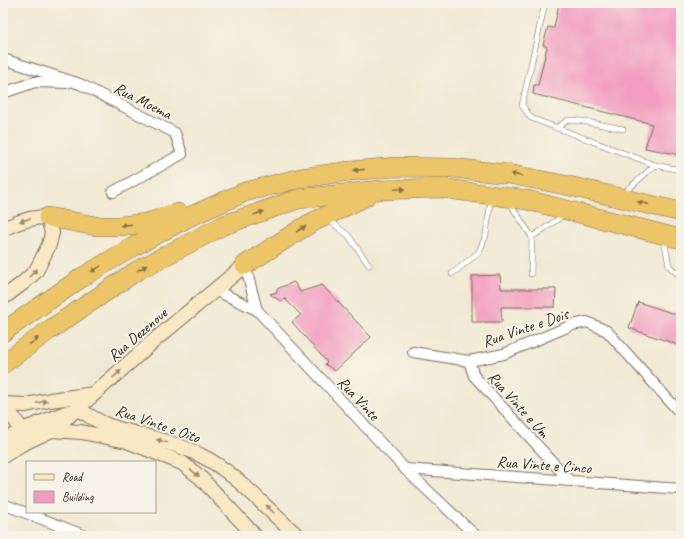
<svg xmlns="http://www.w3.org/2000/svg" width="684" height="539" viewBox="0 0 684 539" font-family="Caveat,sans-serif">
<rect width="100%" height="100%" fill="#f7f3e8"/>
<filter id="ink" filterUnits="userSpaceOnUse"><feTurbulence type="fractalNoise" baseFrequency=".025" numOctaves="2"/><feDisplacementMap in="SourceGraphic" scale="8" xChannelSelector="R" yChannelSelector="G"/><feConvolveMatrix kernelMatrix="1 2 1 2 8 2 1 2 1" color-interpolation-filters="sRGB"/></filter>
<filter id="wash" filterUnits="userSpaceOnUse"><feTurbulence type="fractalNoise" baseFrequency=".012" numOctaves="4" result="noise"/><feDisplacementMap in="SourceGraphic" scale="16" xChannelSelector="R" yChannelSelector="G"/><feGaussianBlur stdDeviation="0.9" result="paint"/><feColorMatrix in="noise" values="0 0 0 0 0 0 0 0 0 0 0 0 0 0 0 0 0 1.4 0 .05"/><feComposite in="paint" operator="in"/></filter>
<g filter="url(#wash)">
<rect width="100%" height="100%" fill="#f1e9d3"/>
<g id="blocks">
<g fill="#f29dbf">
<path d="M 559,3 L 681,3 L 678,20 L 681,21 L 681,155 L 645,148 L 652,124 L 533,94 L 534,85 L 538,85 L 547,47 L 543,45 L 548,27 L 554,28 Z"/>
<path d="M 500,275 L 501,289 L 556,289 L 555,307 L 501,307 L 502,322 L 472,322 L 472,276 Z"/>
<path d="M 294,282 L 300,292 L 322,285 L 371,337 L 335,371 L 325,364 L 327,362 L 292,322 L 301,315 L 285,299 L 280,301 L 270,294 L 277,292 L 277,289 Z"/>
<path d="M 638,302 L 681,316 L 681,346 L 629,328 Z"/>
</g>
</g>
</g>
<g filter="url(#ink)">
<use href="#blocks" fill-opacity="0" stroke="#7b6d5d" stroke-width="1"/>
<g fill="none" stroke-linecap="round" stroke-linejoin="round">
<defs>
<g id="lane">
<path d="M 545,3 L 522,105 L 531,118 L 655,165 L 681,170"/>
<path d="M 556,128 L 568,120 L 582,121 L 623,129"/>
<path d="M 623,194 L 655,165"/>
<path d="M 509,202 L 532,237"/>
<path d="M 329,220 L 348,235 L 369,265"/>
<path d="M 664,239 L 669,266 L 681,277"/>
<path d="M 452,274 L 479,252 L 486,235 L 491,198"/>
<path d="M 531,274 L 532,237 L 564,215"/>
</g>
<g id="street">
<path d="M 3,59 L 80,84 L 175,133 L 182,154 L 113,192"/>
<path d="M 3,93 L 35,82 L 67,83"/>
<path d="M 245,265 L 257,310 L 405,469 L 476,536"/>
<path d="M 215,290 L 257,310"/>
<path d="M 413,352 L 469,361 L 504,354 L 572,325 L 587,322 L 607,331 L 681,414"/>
<path d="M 469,361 L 474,376 L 569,480"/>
<path d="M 405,469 L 681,489"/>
<path d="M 3,504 L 86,536"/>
</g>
<g id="secondary">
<path d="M 3,229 C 18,222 31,217 48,217 L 52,233 L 49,245 L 36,271 L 23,283 L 3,298"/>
<path d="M 3,404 L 26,405 L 50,400 L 94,394"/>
<path d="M 77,409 C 87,414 97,421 107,425 C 138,436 171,440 200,455 C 239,474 265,509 298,536"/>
<path d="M 3,410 L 13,417 L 22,430"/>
<path d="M 52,430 L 77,409 L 157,338 L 245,265"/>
<path d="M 3,442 L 22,430 L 68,412"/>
<path d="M 3,456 L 20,445 L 52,430 L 81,432 L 127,441 L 182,463 L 200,477 L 255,536"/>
</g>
<g id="highway">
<path d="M 48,217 L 96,226 L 120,226 L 146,223 L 178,213"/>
<path d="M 245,265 L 309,224 L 365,197"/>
<path d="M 3,332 L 84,276 L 133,247 L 189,217 L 245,192 L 301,178 L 350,171 L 396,167 L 452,168 L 508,174 L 565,185 L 681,212"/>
<path d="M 3,364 L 48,331 L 138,270 L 224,225 L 298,199 L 380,190 L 441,188 L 527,200 L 681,239"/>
</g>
</defs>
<use href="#lane" stroke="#7b6d5d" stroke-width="6"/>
<use href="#street" stroke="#7b6d5d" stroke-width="12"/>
<use href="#secondary" stroke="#7b6d5d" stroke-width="16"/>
<use href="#highway" stroke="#7b6d5d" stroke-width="20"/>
<use href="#lane" stroke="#fff" stroke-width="5"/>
<use href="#street" stroke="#fff" stroke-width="10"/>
<use href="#secondary" stroke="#f8e8c3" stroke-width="14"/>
<use href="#highway" stroke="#edc569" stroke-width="19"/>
</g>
<defs><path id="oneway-solid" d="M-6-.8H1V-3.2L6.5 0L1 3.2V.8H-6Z"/></defs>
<g fill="#8b7040">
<use href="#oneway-solid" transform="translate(359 170) rotate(175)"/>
<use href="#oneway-solid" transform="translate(516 175) rotate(-169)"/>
<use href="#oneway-solid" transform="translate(400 189) rotate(-2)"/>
<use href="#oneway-solid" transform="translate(643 203) rotate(-167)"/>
<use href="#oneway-solid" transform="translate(259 213) rotate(-19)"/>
<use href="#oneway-solid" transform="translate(126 225) rotate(173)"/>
<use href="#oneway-solid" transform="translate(301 229) rotate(-32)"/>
<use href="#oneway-solid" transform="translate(142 268) rotate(-29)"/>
<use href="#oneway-solid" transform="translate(96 269) rotate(149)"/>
<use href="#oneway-solid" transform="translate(34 341) rotate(-37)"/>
</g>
<g fill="#9a8970">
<use href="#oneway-solid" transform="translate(25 220) rotate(162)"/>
<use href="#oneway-solid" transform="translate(33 273) rotate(-47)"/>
<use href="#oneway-solid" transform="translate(117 374) rotate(-42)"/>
<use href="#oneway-solid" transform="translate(42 402) rotate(-12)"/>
<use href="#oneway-solid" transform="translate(162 441) rotate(-164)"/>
<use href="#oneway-solid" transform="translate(195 473) rotate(37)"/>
<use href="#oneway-solid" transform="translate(270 509) rotate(-135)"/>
</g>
</g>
<g text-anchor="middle" stroke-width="4" stroke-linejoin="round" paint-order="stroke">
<g font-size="16" fill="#3b2a1e" stroke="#f7f3e8">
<text transform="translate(143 100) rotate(27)" y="6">Rua Moema</text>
<text transform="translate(525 327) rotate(-19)" y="6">Rua Vinte e Dois</text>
<text transform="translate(137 334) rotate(-41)" y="6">Rua Dezenove</text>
<text transform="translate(359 398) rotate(47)" y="6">Rua Vinte</text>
<text transform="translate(519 404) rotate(48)" y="6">Rua Vinte e Um</text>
<text transform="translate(158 423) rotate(19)" y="6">Rua Vinte e Oito</text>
<text transform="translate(544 464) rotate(4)" y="6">Rua Vinte e Cinco</text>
</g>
</g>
<rect width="684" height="539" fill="none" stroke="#f7f3e8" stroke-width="16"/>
<rect x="26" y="461" width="130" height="52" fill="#f7f3e8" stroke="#aca397"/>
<rect x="34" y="474" width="20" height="6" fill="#f8e8c3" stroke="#aca397"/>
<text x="62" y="481" font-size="12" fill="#3b2a1e">Road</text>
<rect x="34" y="491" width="20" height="12" fill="#f29dbf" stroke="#aca397"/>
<text x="62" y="501" font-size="12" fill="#3b2a1e">Building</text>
</svg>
